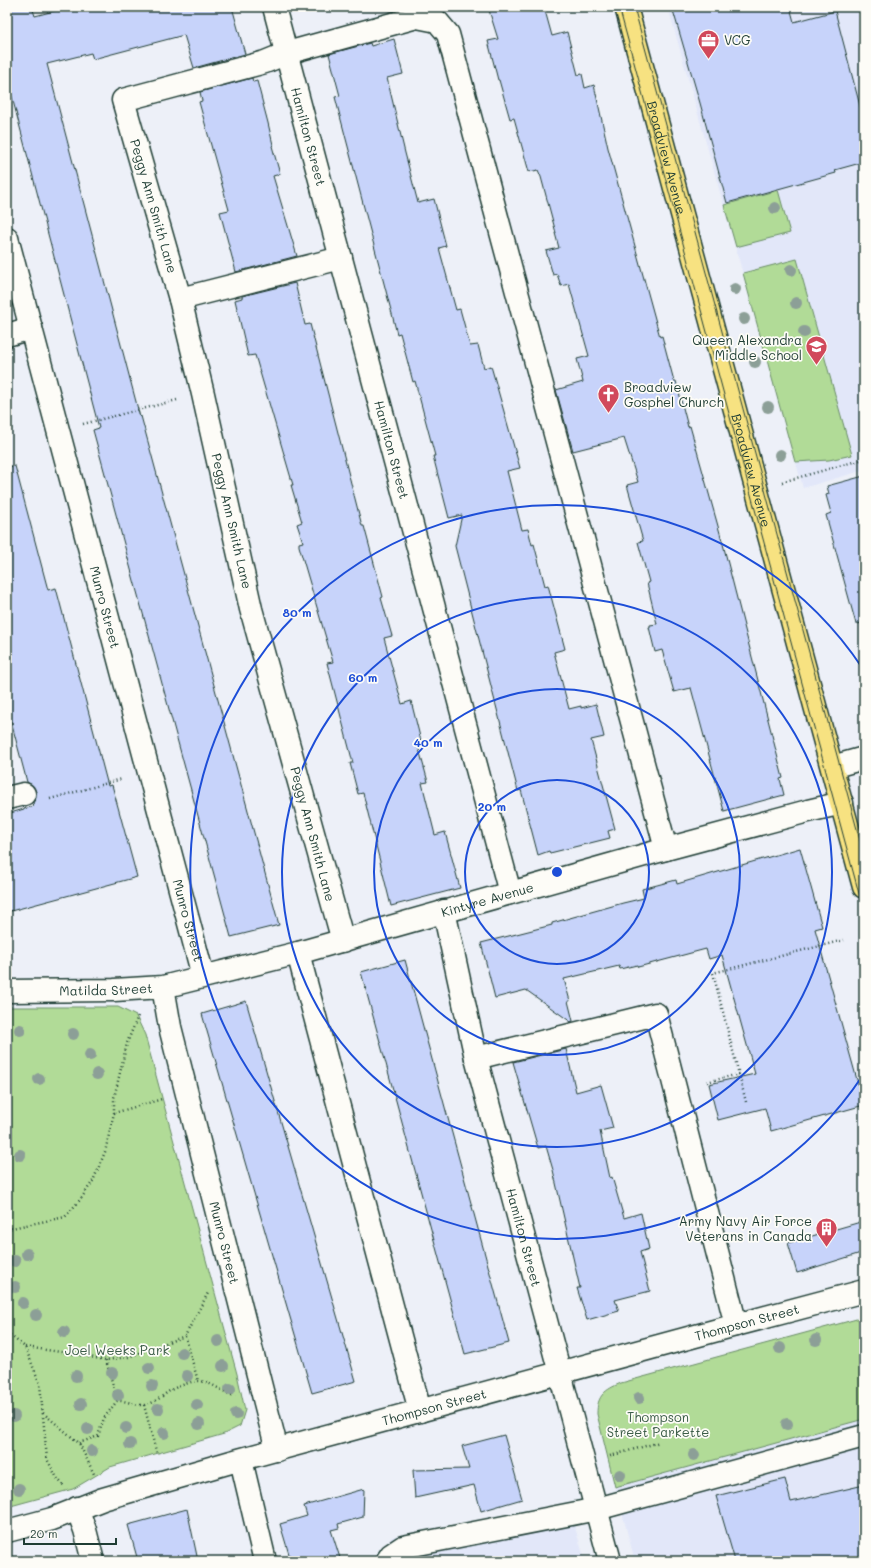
<svg xmlns="http://www.w3.org/2000/svg" width="871" height="1568" viewBox="0 0 871 1568" font-family="Mali,sans-serif">
<rect width="100%" height="100%" fill="#edf0f8"/>
<filter id="ink" filterUnits="userSpaceOnUse"><feTurbulence type="fractalNoise" baseFrequency=".025" numOctaves="2"/><feDisplacementMap in="SourceGraphic" scale="8" xChannelSelector="R" yChannelSelector="G"/><feConvolveMatrix kernelMatrix="1 2 1 2 8 2 1 2 1" color-interpolation-filters="sRGB"/></filter>
<g filter="url(#ink)">
<g fill="#e2e7f9">
<path d="M 668,7 L 864,7 L 864,470 L 803,488 Z"/>
<path d="M 864,1419 L 864,1561 L 635,1561 L 615,1487 Z"/>
<path d="M 568,1504 L 585,1561 L 384,1561 L 382,1551 L 392,1537 Z"/>
</g>
<g fill="#b1db97" stroke="#688c66">
<path d="M 778,190 L 790,233 L 736,247 L 724,205 Z"/>
<path d="M 797,259 L 852,455 L 829,460 L 795,462 L 743,273 Z"/>
<path d="M 7,1007 L 118,1007 L 136,1016 L 145,1035 L 237,1374 L 245,1410 L 240,1426 L 224,1434 L 110,1467 L 73,1489 L 7,1507 Z"/>
<path d="M 864,1317 L 864,1419 L 615,1487 L 597,1414 C 597,1395 605,1390 621,1383 Z"/>
</g>
<g fill="#c7d3fa" stroke="#1f3d34">
<path d="M 7,7 L 32,7 L 35,16 L 69,7 L 232,7 L 245,54 L 194,68 L 184,35 L 93,59 L 91,53 L 47,64 L 140,417 L 141,416 L 279,925 L 231,937 L 93,430 L 99,428 L 7,78 Z"/>
<path d="M 488,7 L 544,7 L 552,36 L 567,32 L 578,75 L 582,74 L 585,88 L 594,85 L 608,148 L 660,337 L 662,336 L 674,381 L 676,381 L 688,427 L 690,426 L 723,544 L 783,778 L 780,779 L 784,795 L 724,811 L 691,688 L 674,692 L 662,650 L 655,652 L 649,627 L 650,627 L 650,625 L 657,624 L 647,583 L 649,582 L 638,542 L 643,541 L 627,485 L 638,482 L 624,438 L 573,451 L 556,390 L 583,382 L 577,359 L 589,356 L 569,284 L 561,286 L 557,274 L 553,275 L 546,251 L 559,248 L 555,233 L 556,233 L 541,177 L 538,170 L 529,172 L 514,118 L 510,119 L 499,80 L 498,80 L 488,41 L 498,39 Z"/>
<path d="M 672,7 L 790,7 L 794,22 L 835,11 L 864,121 L 864,162 L 835,170 L 836,173 L 727,203 L 700,103 Z"/>
<path d="M 394,39 L 403,74 L 387,78 L 405,153 L 418,203 L 434,199 L 446,246 L 439,248 L 456,310 L 460,309 L 470,346 L 478,345 L 484,368 L 491,366 L 520,468 L 507,471 L 522,530 L 528,529 L 532,545 L 534,544 L 545,586 L 548,585 L 565,649 L 554,652 L 569,709 L 581,706 L 581,708 L 596,704 L 604,737 L 591,740 L 615,829 L 608,831 L 610,838 L 550,853 L 549,851 L 538,855 L 521,790 L 518,791 L 455,546 L 462,515 L 449,518 L 433,456 L 435,456 L 415,381 L 413,382 L 400,333 L 397,334 L 392,314 L 335,97 L 340,96 L 329,54 L 370,43 L 371,46 Z"/>
<path d="M 252,78 L 253,82 L 257,81 L 268,123 L 273,145 L 272,146 L 280,174 L 273,176 L 297,256 L 236,272 L 220,212 L 229,210 L 199,102 L 202,101 L 200,92 Z"/>
<path d="M 295,283 L 305,325 L 310,324 L 362,526 L 364,526 L 383,597 L 381,598 L 392,636 L 384,638 L 402,704 L 411,701 L 421,741 L 417,742 L 428,782 L 422,783 L 435,835 L 445,832 L 460,888 L 391,906 L 363,793 L 358,794 L 350,763 L 353,763 L 327,663 L 333,662 L 299,546 L 299,543 L 303,542 L 297,524 L 302,522 L 291,485 L 293,485 L 255,355 L 248,356 L 235,300 L 242,298 L 242,296 Z"/>
<path d="M 15,466 L 48,590 L 56,588 L 108,786 L 112,785 L 137,877 L 7,912 L 7,814 L 34,806 L 33,803 L 36,798 L 36,792 L 33,786 L 27,782 L 7,706 L 7,467 Z"/>
<path d="M 864,476 L 864,623 L 856,624 L 826,515 L 831,513 L 826,495 L 829,494 L 827,486 Z"/>
<path d="M 800,848 L 822,927 L 815,929 L 864,1105 L 771,1131 L 765,1108 L 718,1120 L 709,1084 L 755,1074 L 722,955 L 709,959 L 706,949 L 638,967 L 637,965 L 620,969 L 619,966 L 564,979 L 570,1001 L 568,1001 L 573,1021 L 571,1022 L 526,990 L 495,998 L 481,943 L 552,925 L 552,923 L 623,903 L 644,898 L 642,889 L 676,880 L 677,884 Z"/>
<path d="M 405,960 L 509,1343 L 465,1354 L 361,972 Z"/>
<path d="M 246,1001 L 356,1381 L 312,1393 L 202,1014 Z"/>
<path d="M 566,1049 L 576,1092 L 601,1085 L 613,1128 L 600,1131 L 610,1178 L 612,1177 L 624,1218 L 641,1213 L 649,1249 L 640,1252 L 650,1291 L 615,1300 L 619,1311 L 587,1320 L 577,1288 L 580,1288 L 553,1170 L 546,1146 L 538,1148 L 513,1062 Z"/>
<path d="M 864,1221 L 864,1252 L 797,1273 L 788,1243 Z"/>
<path d="M 504,1435 L 522,1499 L 481,1511 L 474,1485 L 415,1498 L 413,1470 L 469,1469 L 462,1446 Z"/>
<path d="M 785,1479 L 791,1502 L 864,1485 L 864,1561 L 735,1561 L 716,1496 Z"/>
<path d="M 364,1489 L 363,1517 L 338,1524 L 339,1528 L 331,1530 L 341,1561 L 291,1561 L 280,1524 L 307,1516 L 304,1506 Z"/>
<path d="M 187,1509 L 198,1561 L 138,1561 L 128,1525 Z"/>
</g>
<g fill="none" stroke-linecap="round" stroke-linejoin="round">
<defs>
<g id="minor">
<path id="s1" d="M 274,7 L 510,893"/>
<path id="s2" d="M 7,238 L 203,976"/>
<path d="M 180,299 L 341,258"/>
<path d="M 7,335 L 31,328"/>
<path d="M 832,767 L 864,758"/>
<path d="M 7,798 L 24,794"/>
<path id="s3" d="M 444,911 L 476,1058 L 610,1561"/>
<path d="M 343,941 L 251,609 L 203,394 L 180,299 L 123,100 L 265,62 L 287,53 L 417,17 L 437,21 L 448,34 L 666,849"/>
<path d="M 298,953 L 420,1411"/>
<path id="s4" d="M 163,987 L 170,1027 L 277,1450"/>
<path id="s5" d="M 7,991 L 114,990 L 163,987 L 298,953 L 666,849 L 808,811 L 842,803"/>
<path d="M 476,1058 L 656,1014 L 736,1325"/>
<path d="M 241,1460 L 265,1561"/>
<path d="M 77,1508 L 85,1530 L 93,1561"/>
<path id="s6" d="M 7,1531 L 52,1519 L 103,1499 L 231,1462 L 736,1325 L 864,1291"/>
<path d="M 387,1561 L 391,1555 L 403,1547 L 597,1509 L 864,1436"/>
</g>
<g id="major">
<path id="s7" d="M 626,7 L 864,887"/>
</g>
</defs>
<use href="#minor" stroke="#1f3d34" stroke-width="25"/>
<use href="#major" stroke="#1f3d34" stroke-width="25"/>
<g stroke="#1f3d34" stroke-width="2.5" stroke-dasharray="1 3" stroke-linecap="butt">
<path d="M 83,424 L 177,400"/>
<path d="M 782,482 L 864,459"/>
<path d="M 50,799 L 122,779"/>
<path d="M 707,1082 L 739,1074"/>
<path d="M 746,1102 L 713,973 L 844,940"/>
<path d="M 114,1113 L 162,1099"/>
<path d="M 7,1229 L 65,1217 L 80,1200 L 93,1181 L 105,1152 L 114,1113 L 114,1098 L 127,1043 L 138,1016"/>
<path d="M 7,1333 L 25,1347 L 40,1384 L 47,1459 L 57,1478 L 64,1486"/>
<path d="M 185,1336 L 198,1381"/>
<path d="M 25,1347 L 68,1353 L 106,1360 L 128,1357 L 185,1336 L 208,1293"/>
<path d="M 106,1360 L 117,1401"/>
<path d="M 144,1405 L 157,1455"/>
<path d="M 43,1413 L 79,1443 L 94,1474"/>
<path d="M 79,1443 L 98,1436 L 104,1418 L 117,1401 C 127,1400 135,1406 144,1405 C 154,1404 163,1395 171,1390 C 176,1387 192,1381 198,1381 C 211,1381 223,1393 235,1396"/>
<path d="M 610,1456 L 660,1442"/>
</g>
<use href="#minor" stroke="#fdfcf7" stroke-width="22"/>
<use href="#major" stroke="#f7e281" stroke-width="22"/>
<g stroke="#1f3d34" stroke-width="1">
<path d="M 619,7 L 864,912"/>
<path d="M 634,7 L 864,855"/>
</g>
</g>
<g fill="#8c9f97">
<circle cx="775" cy="208" r="6"/>
<circle cx="791" cy="270" r="6"/>
<circle cx="735" cy="289" r="6"/>
<circle cx="796" cy="303" r="6"/>
<circle cx="744" cy="319" r="6"/>
<circle cx="804" cy="332" r="6"/>
<circle cx="755" cy="362" r="6"/>
<circle cx="768" cy="407" r="6"/>
<circle cx="780" cy="455" r="6"/>
<circle cx="20" cy="1030" r="6"/>
<circle cx="73" cy="1034" r="6"/>
<circle cx="90" cy="1055" r="6"/>
<circle cx="97" cy="1074" r="6"/>
<circle cx="39" cy="1079" r="6"/>
<circle cx="20" cy="1155" r="6"/>
<circle cx="27" cy="1254" r="6"/>
<circle cx="15" cy="1261" r="6"/>
<circle cx="15" cy="1287" r="6"/>
<circle cx="23" cy="1303" r="6"/>
<circle cx="36" cy="1315" r="6"/>
<circle cx="64" cy="1332" r="6"/>
<circle cx="816" cy="1340" r="6"/>
<circle cx="218" cy="1341" r="6"/>
<circle cx="780" cy="1348" r="6"/>
<circle cx="182" cy="1353" r="6"/>
<circle cx="223" cy="1366" r="6"/>
<circle cx="149" cy="1368" r="6"/>
<circle cx="112" cy="1373" r="6"/>
<circle cx="76" cy="1376" r="6"/>
<circle cx="187" cy="1376" r="6"/>
<circle cx="152" cy="1386" r="6"/>
<circle cx="230" cy="1389" r="6"/>
<circle cx="118" cy="1395" r="6"/>
<circle cx="639" cy="1398" r="6"/>
<circle cx="81" cy="1404" r="6"/>
<circle cx="197" cy="1405" r="6"/>
<circle cx="158" cy="1409" r="6"/>
<circle cx="236" cy="1414" r="6"/>
<circle cx="14" cy="1416" r="6"/>
<circle cx="199" cy="1424" r="6"/>
<circle cx="787" cy="1424" r="6"/>
<circle cx="126" cy="1428" r="6"/>
<circle cx="88" cy="1429" r="6"/>
<circle cx="164" cy="1433" r="6"/>
<circle cx="130" cy="1444" r="6"/>
<circle cx="92" cy="1451" r="6"/>
<circle cx="694" cy="1455" r="6"/>
<circle cx="620" cy="1475" r="6"/>
<circle cx="19" cy="1489" r="6"/>
</g>
</g>
<g fill="none" stroke="#1d4ed8" stroke-width="2">
<circle cx="557" cy="872" r="92"/>
<circle cx="557" cy="872" r="183"/>
<circle cx="557" cy="872" r="275"/>
<path d="M863 1075A367 367 0 1 1 863 669"/>
</g>
<defs>
<symbol id="office-pin" viewBox="-11 -11 22 30"><path d="M0 17L-7.5 6A9.5 9.5 0 1 1 7.5 6Z" fill="#d1495b" stroke="#fdfcf7"/><path d="M-6-3h4V-5.5h4V-3h4V5H-6ZM-1-4.5V-3h2v-1.5ZM-6 0V1H6V0Z" fill="#fff"/></symbol>
<symbol id="school-pin" viewBox="-11 -11 22 30"><path d="M0 17L-7.5 6A9.5 9.5 0 1 1 7.5 6Z" fill="#d1495b" stroke="#fdfcf7"/><path d="M0-5L7-2L0 1L-7-2ZM-4 1L0 2.5L4 1V4Q0 6-4 4Z" fill="#fff"/></symbol>
<symbol id="church-pin" viewBox="-11 -11 22 30"><path d="M0 17L-7.5 6A9.5 9.5 0 1 1 7.5 6Z" fill="#d1495b" stroke="#fdfcf7"/><path d="M-1.2-6h2.4v3.5h3.3v2.4h-3.3V6h-2.4V-.1h-3.3v-2.4h3.3Z" fill="#fff"/></symbol>
<symbol id="building-pin" viewBox="-11 -11 22 30"><path d="M0 17L-7.5 6A9.5 9.5 0 1 1 7.5 6Z" fill="#d1495b" stroke="#fdfcf7"/><path d="M-4-6H4V6H1V3H-1V6H-4ZM-2.5-4.3h1.7v1.8h-1.7ZM.8-4.3h1.7v1.8H.8ZM-2.5-1h1.7V.8h-1.7ZM.8-1h1.7V.8H.8Z" fill="#fff"/></symbol>
</defs>
<g fill-rule="evenodd">
<use href="#office-pin" x="696" y="28" width="25" height="34"/>
<use href="#school-pin" x="804" y="334" width="25" height="34"/>
<use href="#church-pin" x="596" y="382" width="25" height="34"/>
<use href="#building-pin" x="814" y="1216" width="25" height="34"/>
</g>
<g text-anchor="middle" stroke-width="3.5" stroke-linejoin="round" paint-order="stroke">
<g font-size="13" fill="#1f3d34" stroke="#fdfcf7" text-anchor="start">
<text x="724" y="45">VCG</text>
<text x="802" y="345" text-anchor="end">Queen Alexandra<tspan x="802" dy="15">Middle School</tspan></text>
<text x="624" y="392">Broadview<tspan x="624" dy="15">Gosphel Church</tspan></text>
<text x="812" y="1226" text-anchor="end">Army Navy Air Force<tspan x="812" dy="15">Veterans in Canada</tspan></text>
</g>
<g font-size="13" fill="#1f3d34" stroke="#fdfcf7">
<text dy="5" stroke="none"><textPath href="#s1" startOffset="134">Hamilton Street</textPath></text>
<text dy="5" stroke="none"><textPath href="#s7" startOffset="156">Broadview Avenue</textPath></text>
<text transform="translate(154 206) rotate(74)" y="5">Peggy Ann Smith Lane</text>
<text dy="5" stroke="none"><textPath href="#s1" startOffset="458">Hamilton Street</textPath></text>
<text dy="5" stroke="none"><textPath href="#s7" startOffset="480">Broadview Avenue</textPath></text>
<text transform="translate(232 521) rotate(77)" y="5">Peggy Ann Smith Lane</text>
<text dy="5" stroke="none"><textPath href="#s2" startOffset="382">Munro Street</textPath></text>
<text transform="translate(313 834) rotate(75)" y="5">Peggy Ann Smith Lane</text>
<text dy="5" stroke="none"><textPath href="#s5" startOffset="492">Kintyre Avenue</textPath></text>
<text dy="5" stroke="none"><textPath href="#s2" startOffset="706">Munro Street</textPath></text>
<text dy="5" stroke="none"><textPath href="#s5" startOffset="99">Matilda Street</textPath></text>
<text dy="5" stroke="none"><textPath href="#s3" startOffset="336">Hamilton Street</textPath></text>
<text dy="5" stroke="none"><textPath href="#s4" startOffset="263">Munro Street</textPath></text>
<text dy="5" stroke="none"><textPath href="#s6" startOffset="769">Thompson Street</textPath></text>
<text dy="5" stroke="none"><textPath href="#s6" startOffset="445">Thompson Street</textPath></text>
</g>
<g font-size="13" fill="#3c5d48" stroke="#fdfcf7">
<text x="117" y="1355">Joel Weeks Park</text>
<text x="658" y="1422">Thompson<tspan x="658" dy="15">Street Parkette</tspan></text>
</g>
</g>
<circle cx="557" cy="872" r="6" fill="#1d4ed8" stroke="#fdfcf7" stroke-width="2"/>
<g font-size="12" text-anchor="middle" font-weight="bold" fill="#1d4ed8" stroke="#fdfcf7" stroke-width="3.5" stroke-linejoin="round" paint-order="stroke">
<text x="297" y="617">80 m</text>
<text x="363" y="682">60 m</text>
<text x="428" y="747">40 m</text>
<text x="492" y="811">20 m</text>
</g>
<rect width="871" height="1568" fill="none" stroke="#fdfcf7" stroke-width="24"/>
<rect x="12" y="12" width="847" height="1544" fill="none" stroke="#1f3d34" stroke-width="1.5" filter="url(#ink)"/>
<path d="M24 1538v6h92v-6" fill="none" stroke="#1f3d34" stroke-width="2"/>
<text x="30" y="1538" font-size="12" fill="#1f3d34" stroke="#fdfcf7" stroke-width="3" paint-order="stroke">20 m</text>
</svg>
